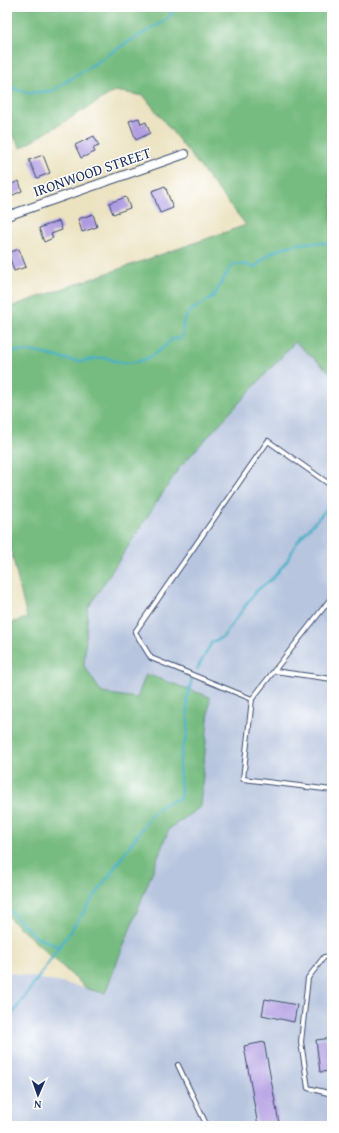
<svg xmlns="http://www.w3.org/2000/svg" width="339" height="1133" viewBox="0 0 339 1133" font-family="'Gentium Book Plus',serif">
<rect width="100%" height="100%" fill="#fff"/>
<filter id="ink" filterUnits="userSpaceOnUse"><feTurbulence type="fractalNoise" baseFrequency=".025" numOctaves="2"/><feDisplacementMap in="SourceGraphic" scale="8" xChannelSelector="R" yChannelSelector="G"/><feConvolveMatrix kernelMatrix="1 2 1 2 8 2 1 2 1" color-interpolation-filters="sRGB"/></filter>
<filter id="wash" filterUnits="userSpaceOnUse"><feTurbulence type="fractalNoise" baseFrequency=".012" numOctaves="4" result="noise"/><feDisplacementMap in="SourceGraphic" scale="16" xChannelSelector="R" yChannelSelector="G"/><feGaussianBlur stdDeviation="0.9" result="paint"/><feColorMatrix in="noise" values="0 0 0 0 0 0 0 0 0 0 0 0 0 0 0 0 0 1.4 0 .05"/><feComposite in="paint" operator="in"/></filter>
<g filter="url(#wash)">
<rect width="100%" height="100%" fill="#ebe2c0"/>
<path fill="#b7c5de" d="M 285,275 L 332,336 L 332,1126 L 7,1126 L 7,972 L 96,990 L 61,647 Z"/>
<path fill="#76bb7f" stroke="#48756e" d="M 7,7 L 332,7 L 332,374 L 295,342 L 179,468 L 88,608 L 84,666 L 102,693 L 137,698 L 146,674 L 210,697 L 200,807 L 169,829 L 105,993 L 87,989 L 7,916 L 7,624 L 27,618 L 7,534 L 7,308 L 246,225 L 144,96 L 115,91 L 21,148 L 7,126 Z"/>
<g fill="none" stroke-linecap="round" stroke-linejoin="round">
<g stroke="#48b1c7" stroke-width="2.5">
<path d="M 321,7 L 332,14"/>
<path d="M 7,86 L 28,93 L 52,91 L 128,42 L 165,21 L 177,7"/>
<path d="M 7,353 C 32,346 54,359 79,361 C 89,362 97,356 106,358 C 109,358 112,360 115,361 C 139,367 156,356 172,339 L 180,339 L 183,334 L 183,322 L 190,311 L 213,297 L 232,265 L 242,264 L 255,267 C 258,265 260,262 262,260 C 280,243 309,241 332,244"/>
<path d="M 197,669 L 212,642 L 223,637 L 256,591 L 273,578 L 287,561 L 297,542 L 332,503"/>
<path d="M 7,908 L 36,937 L 59,947"/>
<path d="M 7,1022 L 152,814 L 162,805 L 180,798 L 181,790 L 179,766 L 182,750 L 187,736 L 188,721 L 187,698 L 192,679"/>
</g>
</g>
<g id="blocks">
<g fill="#ae9ae1">
<path d="M 139,118 L 141,124 L 146,122 L 150,133 L 136,140 L 129,121 Z"/>
<path d="M 94,136 L 99,146 L 93,148 L 95,152 L 81,158 L 75,145 Z"/>
<path d="M 43,155 L 50,173 L 37,178 L 29,160 Z"/>
<path d="M 19,181 L 22,191 L 11,196 L 7,186 Z"/>
<path d="M 165,186 L 173,208 L 160,213 L 152,191 Z"/>
<path d="M 126,197 L 130,208 L 113,214 L 109,203 Z"/>
<path d="M 93,214 L 97,227 L 82,232 L 78,219 Z"/>
<path d="M 59,221 L 62,230 L 51,234 L 53,238 L 44,242 L 39,228 Z"/>
<path d="M 19,249 L 26,267 L 14,271 L 8,253 Z"/>
<path d="M 329,972 L 332,972 L 332,987 L 331,987 Z"/>
<path d="M 265,999 L 297,1005 L 294,1022 L 262,1015 Z"/>
<path d="M 332,1038 L 332,1071 L 320,1072 L 316,1040 Z"/>
<path d="M 264,1042 L 279,1123 L 258,1126 L 244,1046 Z"/>
</g>
</g>
</g>
<g filter="url(#ink)">
<use href="#blocks" fill-opacity="0" stroke="#3a4a6d" stroke-width="1"/>
<g fill="none" stroke-linecap="round" stroke-linejoin="round">
<defs>
<g id="lane">
<path d="M 332,486 L 268,441 L 135,632 L 151,658 L 252,699 L 332,597"/>
<path d="M 274,671 L 332,679"/>
<path d="M 252,699 L 243,779 L 332,790"/>
<path d="M 332,956 L 324,957 L 308,978 L 301,1042 L 308,1088 L 332,1094"/>
<path d="M 178,1065 L 207,1126"/>
</g>
<path id="street" d="M 7,216 L 185,154"/>
</defs>
<use href="#lane" stroke="#3a4a6d" stroke-width="6"/>
<use href="#street" stroke="#3a4a6d" stroke-width="10"/>
<use href="#lane" stroke="#fff" stroke-width="4"/>
<use href="#street" stroke="#fff" stroke-width="8"/>
</g>
</g>
<g text-anchor="middle" stroke-width="3" stroke-linejoin="round" paint-order="stroke">
<g font-size="15" fill="#1b2f5e" stroke="#fff">
<text transform="translate(92 172) rotate(-19)" y="5">IRONWOOD STREET</text>
</g>
</g>
<rect width="339" height="1133" fill="none" stroke="#fff" stroke-width="24"/>
<g transform="translate(38 1095) rotate(182)" stroke="#ffffff" stroke-width="3" paint-order="stroke">
<path d="M0-3L7 15L0 10L-7 15Z" fill="#1b2f5e"/>
<text y="-6" font-size="11" font-weight="bold" text-anchor="middle" fill="#1b2f5e">N</text>
</g>
</svg>
